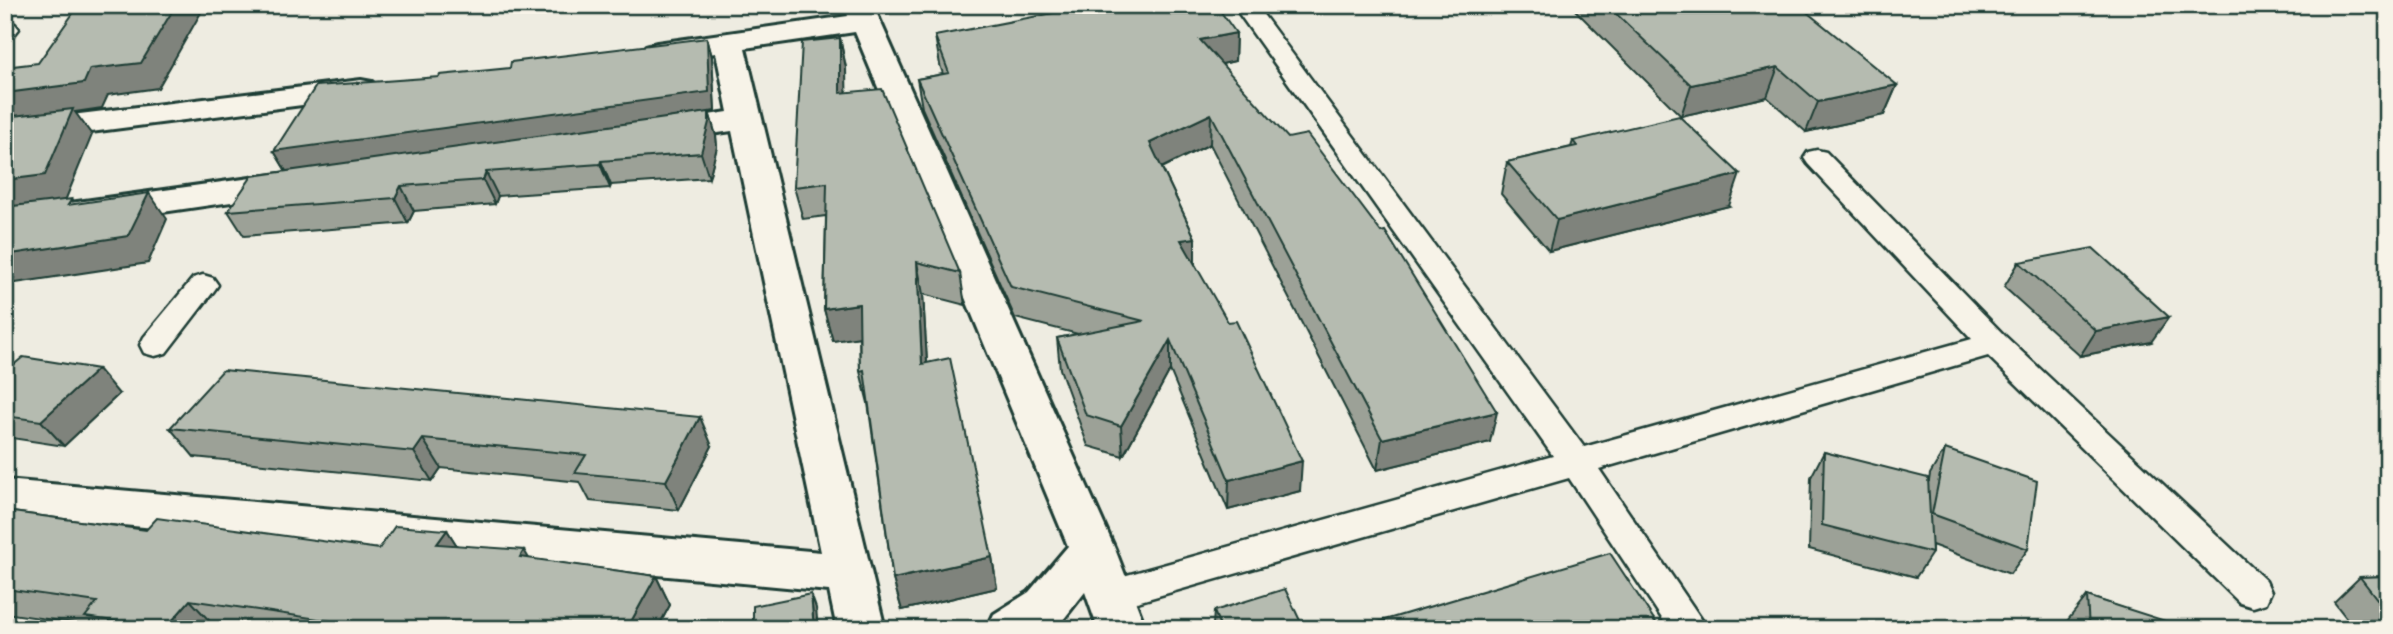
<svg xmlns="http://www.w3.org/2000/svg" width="2393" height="634" viewBox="0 0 2393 634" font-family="Mynerve,sans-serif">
<rect width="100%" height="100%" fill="#eeece1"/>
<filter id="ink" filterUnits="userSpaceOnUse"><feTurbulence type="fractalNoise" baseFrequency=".0143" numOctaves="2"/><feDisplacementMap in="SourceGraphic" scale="14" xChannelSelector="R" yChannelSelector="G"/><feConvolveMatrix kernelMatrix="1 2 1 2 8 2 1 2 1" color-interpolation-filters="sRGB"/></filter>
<g filter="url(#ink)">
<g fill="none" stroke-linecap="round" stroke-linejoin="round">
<defs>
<g id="service">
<path d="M 1233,5 L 1256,5 L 1584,447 L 1972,339 L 1808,164 L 1804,158 L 1808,152 L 1817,150 L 1826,152 L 2005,336 L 2266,581 L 2271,592 L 2266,603 L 2253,607 L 2240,603 L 1988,356 L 1599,469 L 1708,629 L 1669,629 L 1569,478 L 1109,610 L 1096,606 L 1091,595 L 1096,584 L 1109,580 L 1553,456 Z"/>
<path d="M 5,22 L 15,24 L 19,29 L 15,34 L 5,36 Z"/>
<path d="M 203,275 L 213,278 L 218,285 L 213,292 L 166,353 L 155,356 L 144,353 L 140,345 L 144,337 L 193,278 Z"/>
</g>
<g id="minor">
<path d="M 844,5 L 873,5 L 1115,549 L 1146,629 L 1098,629 L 1085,592 L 1063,620 L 1050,629 L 987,629 L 994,614 L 1029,592 L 1068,546 L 855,32 L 745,48 L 885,629 L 837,629 L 829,591 L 5,514 L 5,480 L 821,552 L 732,131 L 662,141 L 650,138 L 646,131 L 650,124 L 728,112 L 716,53 L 657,61 L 646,58 L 642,52 L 646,46 L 657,43 L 848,16 Z"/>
<path d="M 361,80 L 372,82 L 377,89 L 372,96 L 5,143 L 5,123 Z"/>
<path d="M 294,172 L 306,175 L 311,183 L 306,191 L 5,235 L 5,212 Z"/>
</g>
</defs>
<use href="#service" stroke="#1f3d34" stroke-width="5"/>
<use href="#minor" stroke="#1f3d34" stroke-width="6"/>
<use href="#service" fill="#f7f3e8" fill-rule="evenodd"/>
<use href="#minor" fill="#f7f3e8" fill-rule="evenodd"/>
</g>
<g fill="#9ca197" stroke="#1f3d34" stroke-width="2">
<path d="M 1570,5 L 1697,5 L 1700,8 L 1897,85 L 1884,115 L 1806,132 L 1767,97 L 1681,116 Z"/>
<path d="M 1236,33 L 1235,61 L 1222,64 L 1490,442 L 1377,470 L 1210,144 L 1162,168 L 1195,238 L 1195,265 L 1300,491 L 1228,510 L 1170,370 L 1123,456 L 1088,446 L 1060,369 L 1057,338 L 1078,334 L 1015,318 L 922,108 L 917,79 L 943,74 L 940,65 L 935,36 Z"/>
<path d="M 707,38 L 712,57 L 715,111 L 709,112 L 716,136 L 717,147 L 709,178 L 611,185 L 610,188 L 498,196 L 495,204 L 414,211 L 408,223 L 244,236 L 228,211 L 286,171 L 274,151 L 510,68 Z"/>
<path d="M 840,38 L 846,68 L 846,92 L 960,273 L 965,305 L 923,294 L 927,363 L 992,557 L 997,588 L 902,610 L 893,579 L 868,403 L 860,371 L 859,337 L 833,341 L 824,309 L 826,216 L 803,219 L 794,187 Z"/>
<path d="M 1573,141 L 1729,206 L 1549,251 L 1501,194 L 1507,162 L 1571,147 Z"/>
<path d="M 2019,262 L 2151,342 L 2080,356 L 2004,287 Z"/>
<path d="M 5,372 L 119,394 L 64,446 L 5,437 Z"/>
<path d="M 170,428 L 712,446 L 679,510 L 590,501 L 580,482 L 441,468 L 432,481 L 194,457 Z"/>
<path d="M 1945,449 L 2028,549 L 2010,574 L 1932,545 L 1932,553 L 1916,577 L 1809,549 L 1811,477 L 1824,452 L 1929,481 L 1930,474 Z"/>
<path d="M 5,511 L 146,530 L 379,549 L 447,530 L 457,546 L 529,559 L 656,576 L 670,605 L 657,629 L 97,629 L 94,626 L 5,613 Z"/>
<path d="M 2388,576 L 2388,629 L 2355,629 L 2334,602 L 2360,577 Z"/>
<path d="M 2087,596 L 2185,629 L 2067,629 L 2067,621 Z"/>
<path d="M 1214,611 L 1304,629 L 1215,629 L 1213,625 Z"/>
</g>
<g fill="#7f837b" stroke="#1f3d34" stroke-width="2">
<path d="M 176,5 L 201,5 L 203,9 L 158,88 L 108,95 L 102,108 L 75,112 L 92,135 L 65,201 L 5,210 L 5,93 L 90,69 Z"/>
<path d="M 1236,33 L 1235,61 L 1200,69 L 1200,40 Z"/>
<path d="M 707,38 L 712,57 L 715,111 L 709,112 L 716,136 L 717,147 L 709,178 L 701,153 L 286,171 L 274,151 Z"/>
<path d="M 840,38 L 846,68 L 847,124 L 840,93 Z"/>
<path d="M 1778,67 L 1767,97 L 1681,116 L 1691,85 Z"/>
<path d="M 1897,85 L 1884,115 L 1806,132 L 1818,102 Z"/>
<path d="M 1211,114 L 1210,144 L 1151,173 L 1150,143 Z"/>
<path d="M 601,161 L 611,185 L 610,188 L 600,164 Z"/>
<path d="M 486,172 L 498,196 L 495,204 L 483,180 Z"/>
<path d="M 1740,174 L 1729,206 L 1549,251 L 1557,220 Z"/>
<path d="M 401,186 L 414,211 L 408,223 L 395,198 Z"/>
<path d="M 149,193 L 167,219 L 148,263 L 9,284 L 5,288 L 5,255 Z"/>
<path d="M 1195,238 L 1195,268 L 1181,240 Z"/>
<path d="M 917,262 L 923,294 L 929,396 L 922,364 Z"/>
<path d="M 859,304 L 867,336 L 833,341 L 824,309 Z"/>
<path d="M 2169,317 L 2151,342 L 2080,356 L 2096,331 Z"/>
<path d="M 1170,340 L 1170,370 L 1123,456 L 1121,426 Z"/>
<path d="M 98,369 L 119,394 L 64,446 L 41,421 Z"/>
<path d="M 1497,412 L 1490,442 L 1377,470 L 1382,439 Z"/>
<path d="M 700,417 L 712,446 L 679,510 L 666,481 Z"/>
<path d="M 423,439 L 441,468 L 432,481 L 414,452 Z"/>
<path d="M 1302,461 L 1300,491 L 1228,510 L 1229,480 Z"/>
<path d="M 447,530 L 466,560 L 437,544 Z"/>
<path d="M 524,550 L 541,579 L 520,557 Z"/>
<path d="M 992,557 L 997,588 L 902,610 L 893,579 Z"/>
<path d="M 656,576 L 670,605 L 657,629 L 627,629 Z"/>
<path d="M 811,594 L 816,608 L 818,629 L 814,629 Z"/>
<path d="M 190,600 L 217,629 L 166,628 Z"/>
</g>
<g fill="#b5bbb0" stroke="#1f3d34" stroke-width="2">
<path d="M 79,5 L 176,5 L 141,63 L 90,69 L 84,83 L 5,93 L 5,67 L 38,63 Z"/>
<path d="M 1095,5 L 1216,5 L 1236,33 L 1200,40 L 1288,138 L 1307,134 L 1381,232 L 1385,231 L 1497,412 L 1382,439 L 1211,114 L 1150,143 L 1195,238 L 1181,240 L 1228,322 L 1236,321 L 1302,461 L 1229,480 L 1170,340 L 1121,426 L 1086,415 L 1057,338 L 1144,321 L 1011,287 L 917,79 L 949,73 L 935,36 Z"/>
<path d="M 1607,5 L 1697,5 L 1700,8 L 1716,5 L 1798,5 L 1897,85 L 1818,102 L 1778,67 L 1691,85 Z"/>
<path d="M 707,38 L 709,92 L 274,151 L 316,86 L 439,77 L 440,75 L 510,68 L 511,62 Z"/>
<path d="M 840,38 L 840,93 L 882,89 L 960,273 L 917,262 L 922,364 L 950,358 L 992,557 L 893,579 L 864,370 L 860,371 L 859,304 L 824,309 L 827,183 L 794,187 L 802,42 Z"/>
<path d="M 73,109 L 45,175 L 5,180 L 5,117 Z"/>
<path d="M 709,112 L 709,122 L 701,153 L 601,161 L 600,164 L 486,172 L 483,180 L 401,186 L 395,198 L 228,211 L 252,176 Z"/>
<path d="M 1679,116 L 1740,174 L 1557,220 L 1507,162 L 1577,146 L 1573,141 Z"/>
<path d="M 149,193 L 128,236 L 5,255 L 5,207 L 72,199 L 68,205 Z"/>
<path d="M 2093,248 L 2169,317 L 2096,331 L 2019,262 Z"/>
<path d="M 23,357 L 98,369 L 41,421 L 5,416 L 5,372 Z"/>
<path d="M 223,370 L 700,417 L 666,481 L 575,473 L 586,455 L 423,439 L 414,452 L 170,428 Z"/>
<path d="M 1945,449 L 2037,481 L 2028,549 L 1932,514 Z"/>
<path d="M 1824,452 L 1928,478 L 1932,553 L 1822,525 Z"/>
<path d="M 5,511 L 146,530 L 157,518 L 379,549 L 395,526 L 447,530 L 437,544 L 524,550 L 520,557 L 656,576 L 627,629 L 379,629 L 379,628 L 190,600 L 166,628 L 85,617 L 97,602 L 5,589 Z"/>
<path d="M 1610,553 L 1659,627 L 1653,629 L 1381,629 L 1378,622 Z"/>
<path d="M 2388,576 L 2388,613 L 2360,577 Z"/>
<path d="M 1285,589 L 1304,629 L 1221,629 L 1214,611 Z"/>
<path d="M 811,594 L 814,629 L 753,629 L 753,606 Z"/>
<path d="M 2087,596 L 2184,627 L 2185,629 L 2089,629 Z"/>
</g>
</g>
<rect width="2393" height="634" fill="none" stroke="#f7f3e8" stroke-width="28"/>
<rect x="14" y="14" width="2365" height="606" fill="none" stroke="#1f3d34" stroke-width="2.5" filter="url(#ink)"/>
</svg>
